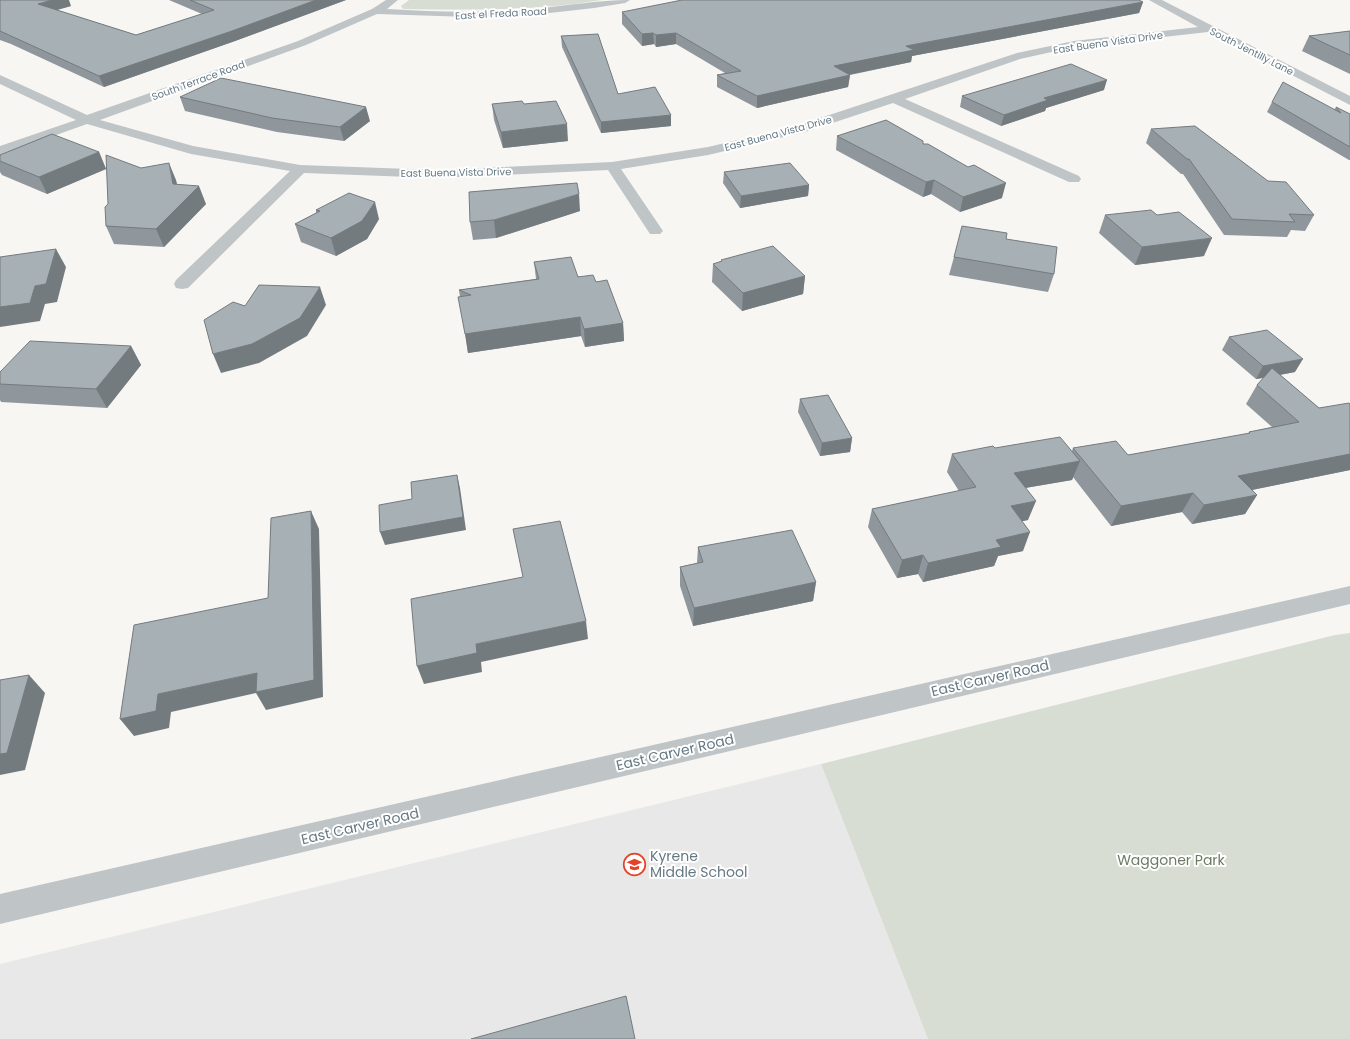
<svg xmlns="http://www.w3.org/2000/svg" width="1350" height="1039" viewBox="0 0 1350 1039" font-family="Poppins,sans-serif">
<rect width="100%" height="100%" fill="#f7f6f3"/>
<path fill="#e7e8e7" d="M 821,764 L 928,1039 L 0,1039 L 0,964 Z"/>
<g fill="#d8ddd4">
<path d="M 409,0 L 602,0 C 536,11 470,10 403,9 L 401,6 Z"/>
<path d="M 1350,633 L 1350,1039 L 928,1039 L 821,764 L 1335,635 Z"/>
</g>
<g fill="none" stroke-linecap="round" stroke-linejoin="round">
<g fill="#bfc4c7" fill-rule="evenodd">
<path d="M 386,0 L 398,0 L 387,9 C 435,12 484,13 533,9 C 565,6 598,0 630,0 L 625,3 L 594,8 L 532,15 L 470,17 L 377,14 L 306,45 L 100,120 L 193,146 L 300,165 L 437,170 L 612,162 L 708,147 L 796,126 L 1017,53 L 1074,41 L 1198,27 L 1149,0 L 1162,0 L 1350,96 L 1350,105 L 1208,32 L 1074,47 L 1020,59 L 905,99 L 1079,176 L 1081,179 L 1079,182 L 1069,182 L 893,103 L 805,132 L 708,155 L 621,169 L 663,231 L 660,234 L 650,234 L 608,170 L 437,178 L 304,173 L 188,288 L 182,289 L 176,288 L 174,284 L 176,280 L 290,171 L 191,154 L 87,124 L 0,155 L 0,146 L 76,120 L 0,84 L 0,75 L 87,115 L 298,41 L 372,9 Z"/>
<path d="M 1350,586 L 1350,604 L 0,924 L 0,894 Z"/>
</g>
</g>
<g fill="#8f979c">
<path d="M 0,0 L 71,6 L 57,10 L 136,35 L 202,14 L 169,0 L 346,0 L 235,41 L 104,87 L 11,44 L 0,40 Z"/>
<path d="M 1143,2 L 1139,13 L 912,56 L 911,62 L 850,75 L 848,87 L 757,108 L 717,87 L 717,75 L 725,73 L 676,44 L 656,47 L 654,44 L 642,46 L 622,24 L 622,12 Z"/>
<path d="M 1350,31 L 1350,74 L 1302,51 L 1309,36 Z"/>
<path d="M 561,36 L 618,94 L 671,115 L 671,126 L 601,133 L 562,47 Z"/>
<path d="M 1104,90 L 1046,108 L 1045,111 L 1001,126 L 960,107 L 962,96 Z"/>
<path d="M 180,97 L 370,121 L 344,141 L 277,132 L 185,111 Z"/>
<path d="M 1272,102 L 1334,110 L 1336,107 L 1350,114 L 1350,160 L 1349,160 L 1267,112 Z"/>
<path d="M 492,104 L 524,104 L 568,141 L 503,148 L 494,120 Z"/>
<path d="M 1151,129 L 1268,181 L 1314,215 L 1305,231 L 1291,230 L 1287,237 L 1224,235 L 1183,174 L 1181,174 L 1146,143 Z"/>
<path d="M 837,136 L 923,144 L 1002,198 L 960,212 L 931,194 L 923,197 L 836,150 Z"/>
<path d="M 99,152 L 106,169 L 47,194 L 2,175 L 0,172 L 0,155 Z"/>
<path d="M 141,168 L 176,180 L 177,185 L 206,204 L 164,247 L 114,244 L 106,226 L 108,204 Z"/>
<path d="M 724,172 L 809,185 L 808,196 L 740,208 L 723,183 Z"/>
<path d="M 316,210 L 379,219 L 367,239 L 336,256 L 301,242 L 295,224 L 316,213 Z"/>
<path d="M 580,211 L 496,238 L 473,240 L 470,222 Z"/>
<path d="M 1105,215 L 1204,256 L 1135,265 L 1099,233 Z"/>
<path d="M 1006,239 L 1054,274 L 1048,292 L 949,275 L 954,257 Z"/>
<path d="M 721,260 L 805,276 L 803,294 L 742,311 L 712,282 L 713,264 L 721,262 Z"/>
<path d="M 534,262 L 596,282 L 623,323 L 624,341 L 585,347 L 581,336 L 468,353 L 459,290 L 536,279 Z"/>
<path d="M 1229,337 L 1295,372 L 1280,375 L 1319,408 L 1350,404 L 1350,470 L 1252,490 L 1257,495 L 1245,514 L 1192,524 L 1182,512 L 1111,526 L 1073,477 L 1072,480 L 1025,488 L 1028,520 L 1022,521 L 1023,551 L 998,556 L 994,566 L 923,582 L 918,574 L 897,578 L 868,527 L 872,509 L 959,491 L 947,472 L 952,454 L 995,448 L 1072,451 L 1073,448 L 1128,455 L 1248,434 L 1249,432 L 1272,427 L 1246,404 L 1257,385 L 1264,378 L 1256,379 L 1222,350 Z"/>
<path d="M 131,346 L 141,365 L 107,408 L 1,402 L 0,400 L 0,372 Z"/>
<path d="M 800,399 L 852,438 L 850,452 L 820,456 L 798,412 Z"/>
<path d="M 698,547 L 816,582 L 813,601 L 693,626 L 680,586 L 680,567 L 697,563 Z"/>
</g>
<g fill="#747b7f">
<path d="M 52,0 L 69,0 L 71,6 L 42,14 L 38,4 Z"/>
<path d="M 316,0 L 346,0 L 235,41 L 104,87 L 99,76 Z"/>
<path d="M 1143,2 L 1139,13 L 912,56 L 911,62 L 833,78 L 834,66 L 906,46 Z"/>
<path d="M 653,33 L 654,44 L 642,46 L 642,34 Z"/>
<path d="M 676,33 L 676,44 L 656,47 L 656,35 Z"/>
<path d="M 850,75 L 848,87 L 757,108 L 757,96 Z"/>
<path d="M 1107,80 L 1104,90 L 1046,108 L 1045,111 L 1001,126 L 1004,115 L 1044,98 Z"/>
<path d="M 366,107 L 370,121 L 344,141 L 340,127 Z"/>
<path d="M 671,115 L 671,126 L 601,133 L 601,122 Z"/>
<path d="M 567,124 L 568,141 L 503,148 L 501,132 Z"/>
<path d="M 99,152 L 106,169 L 47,194 L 39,177 Z"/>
<path d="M 169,163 L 176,180 L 180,202 L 173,184 Z"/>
<path d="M 934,180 L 931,194 L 923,197 L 926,182 Z"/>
<path d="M 1006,183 L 1002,198 L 960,212 L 963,197 Z"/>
<path d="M 809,185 L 808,196 L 740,208 L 741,196 Z"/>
<path d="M 199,186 L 206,204 L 164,247 L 156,229 Z"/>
<path d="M 579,194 L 580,211 L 496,238 L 494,220 Z"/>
<path d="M 375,202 L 379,219 L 367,239 L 336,256 L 331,238 Z"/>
<path d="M 1212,238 L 1204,256 L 1135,265 L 1142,247 Z"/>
<path d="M 56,249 L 66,267 L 57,302 L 45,304 L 40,321 L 0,327 L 0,307 L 35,286 Z"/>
<path d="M 805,276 L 803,294 L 742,311 L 743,293 Z"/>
<path d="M 320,287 L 326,305 L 307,336 L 259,363 L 221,373 L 213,354 Z"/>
<path d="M 580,317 L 581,336 L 468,353 L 465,334 Z"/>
<path d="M 623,323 L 624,341 L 585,347 L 584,329 Z"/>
<path d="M 131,346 L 141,365 L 107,408 L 96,389 Z"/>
<path d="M 1303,359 L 1295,372 L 1256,379 L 1263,366 Z"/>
<path d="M 852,438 L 850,452 L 820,456 L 822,443 Z"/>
<path d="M 1350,454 L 1350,470 L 1227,495 L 1238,476 Z"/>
<path d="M 1080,461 L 1072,480 L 1007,491 L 1014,473 Z"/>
<path d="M 457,475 L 460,488 L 466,530 L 385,545 L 380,532 Z"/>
<path d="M 1193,493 L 1182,512 L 1111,526 L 1121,506 Z"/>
<path d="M 1257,495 L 1245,514 L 1192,524 L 1204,505 Z"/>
<path d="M 1036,501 L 1028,520 L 1004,525 L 1011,506 Z"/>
<path d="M 311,511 L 319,529 L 323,697 L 266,710 L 256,693 L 171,712 L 169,728 L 134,736 L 120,719 L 158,694 L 257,673 Z"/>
<path d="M 1030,532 L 1023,551 L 998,556 L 994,566 L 923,582 L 928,563 L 996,540 Z"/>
<path d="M 923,555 L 918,574 L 897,578 L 902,560 Z"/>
<path d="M 816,582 L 813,601 L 693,626 L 694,608 Z"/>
<path d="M 586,621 L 588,639 L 481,662 L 482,672 L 424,684 L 417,666 L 476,644 Z"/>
<path d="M 29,675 L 45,693 L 25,770 L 0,775 L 0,754 Z"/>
</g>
<g fill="#a6b0b5" stroke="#747b7f">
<path d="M 0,0 L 52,0 L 38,4 L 136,35 L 214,10 L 190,0 L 316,0 L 232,31 L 99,76 L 0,31 Z"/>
<path d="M 682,0 L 1139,0 L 1143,2 L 906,46 L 914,50 L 834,66 L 850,75 L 757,96 L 717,75 L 741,71 L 676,33 L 656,35 L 653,33 L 642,34 L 622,12 Z"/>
<path d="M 1350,31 L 1350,55 L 1309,36 Z"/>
<path d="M 598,34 L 618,94 L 655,87 L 671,115 L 601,122 L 561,36 Z"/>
<path d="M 1071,64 L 1107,80 L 1044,98 L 1048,100 L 1004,115 L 962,96 Z"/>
<path d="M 221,78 L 366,107 L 340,127 L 272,118 L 180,97 Z"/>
<path d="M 1283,82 L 1341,113 L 1336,107 L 1350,114 L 1350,147 L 1272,102 Z"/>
<path d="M 522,101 L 524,104 L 556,101 L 567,124 L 501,132 L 492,104 Z"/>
<path d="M 886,120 L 923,141 L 923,144 L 928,144 L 968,167 L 974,165 L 1006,183 L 963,197 L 934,180 L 926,182 L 837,136 Z"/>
<path d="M 1195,126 L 1268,181 L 1286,182 L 1314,215 L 1289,214 L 1295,222 L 1232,219 L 1189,159 L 1187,159 L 1151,129 Z"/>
<path d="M 52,134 L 99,152 L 39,177 L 0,161 L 0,155 Z"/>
<path d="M 106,155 L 141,168 L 169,163 L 173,184 L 199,186 L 156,229 L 106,226 L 105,207 L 108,204 Z"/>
<path d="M 790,163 L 809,185 L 741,196 L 724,172 Z"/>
<path d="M 577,183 L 579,194 L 494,220 L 470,222 L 469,192 Z"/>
<path d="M 349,193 L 375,202 L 362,221 L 331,238 L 295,224 L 320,211 L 316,210 Z"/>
<path d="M 1151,210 L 1157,215 L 1179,212 L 1212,238 L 1142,247 L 1105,215 Z"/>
<path d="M 962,226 L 1007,233 L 1006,239 L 1057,247 L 1054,274 L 954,257 Z"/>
<path d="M 773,246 L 805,276 L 743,293 L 713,264 L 722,261 L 721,260 Z"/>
<path d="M 56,249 L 46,284 L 35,286 L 30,303 L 0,307 L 0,257 Z"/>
<path d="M 571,257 L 578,277 L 593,275 L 596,282 L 607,280 L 623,323 L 584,329 L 580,317 L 465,334 L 458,297 L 471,295 L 459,290 L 539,279 L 534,262 Z"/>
<path d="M 259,285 L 320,287 L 300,318 L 252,344 L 213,354 L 204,320 L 233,302 L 245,306 Z"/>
<path d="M 1267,330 L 1303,359 L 1263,366 L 1229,337 Z"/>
<path d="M 30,341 L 131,346 L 96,389 L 0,384 L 0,372 Z"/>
<path d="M 1272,368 L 1319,408 L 1349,403 L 1350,404 L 1350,454 L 1238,476 L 1257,495 L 1204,505 L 1193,493 L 1121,506 L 1073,448 L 1116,441 L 1128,455 L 1250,433 L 1249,432 L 1299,422 L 1257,385 Z"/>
<path d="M 828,395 L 852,438 L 822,443 L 800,399 Z"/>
<path d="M 1060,437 L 1080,461 L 1014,473 L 1036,501 L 1011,506 L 1030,532 L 996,540 L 1001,547 L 928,563 L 923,555 L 902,560 L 872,509 L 976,487 L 952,454 L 993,446 L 995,448 Z"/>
<path d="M 457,475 L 463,517 L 380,532 L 379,505 L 412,499 L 411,482 Z"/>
<path d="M 311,511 L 314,680 L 256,692 L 257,673 L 158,694 L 156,711 L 120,719 L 134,625 L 268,598 L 271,518 Z"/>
<path d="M 560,521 L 586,621 L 476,644 L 477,653 L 417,666 L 411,599 L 523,577 L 513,529 Z"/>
<path d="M 792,530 L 816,582 L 694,608 L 680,567 L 703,562 L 698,547 Z"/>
<path d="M 29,675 L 7,753 L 0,754 L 0,680 Z"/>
<path d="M 626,996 L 635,1039 L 471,1039 Z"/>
</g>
<defs>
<symbol id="school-ring" viewBox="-11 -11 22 22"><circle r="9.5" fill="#fff" stroke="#e34427" stroke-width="1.5"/><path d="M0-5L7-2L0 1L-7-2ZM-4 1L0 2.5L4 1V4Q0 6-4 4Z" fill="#e34427"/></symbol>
</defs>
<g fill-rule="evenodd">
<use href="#school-ring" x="622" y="852" width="25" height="25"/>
</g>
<g text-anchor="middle" stroke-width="4" stroke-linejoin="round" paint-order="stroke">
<g font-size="10" fill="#657984" stroke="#fff">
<text transform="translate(501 13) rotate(-3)" y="4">East el Freda Road</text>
<text transform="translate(1108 42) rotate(-8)" y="4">East Buena Vista Drive</text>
<text transform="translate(1252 51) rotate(27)" y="4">South Jentilly Lane</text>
<text transform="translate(198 80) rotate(-20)" y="4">South Terrace Road</text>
<text transform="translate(778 133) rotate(-15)" y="4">East Buena Vista Drive</text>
<text transform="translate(456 172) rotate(-1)" y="4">East Buena Vista Drive</text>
</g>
<g font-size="14" fill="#657984" stroke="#fff">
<text transform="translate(990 678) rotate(-13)" y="5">East Carver Road</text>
<text transform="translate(675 752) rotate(-13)" y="5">East Carver Road</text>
<text transform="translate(360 826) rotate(-13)" y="5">East Carver Road</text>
</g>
<g font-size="14" fill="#657984" stroke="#fff" text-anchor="start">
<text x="650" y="861">Kyrene<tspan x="650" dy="16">Middle School</tspan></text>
</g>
<g font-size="14" fill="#6b7b64" stroke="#fff">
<text x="1171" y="865">Waggoner Park</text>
</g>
</g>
</svg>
